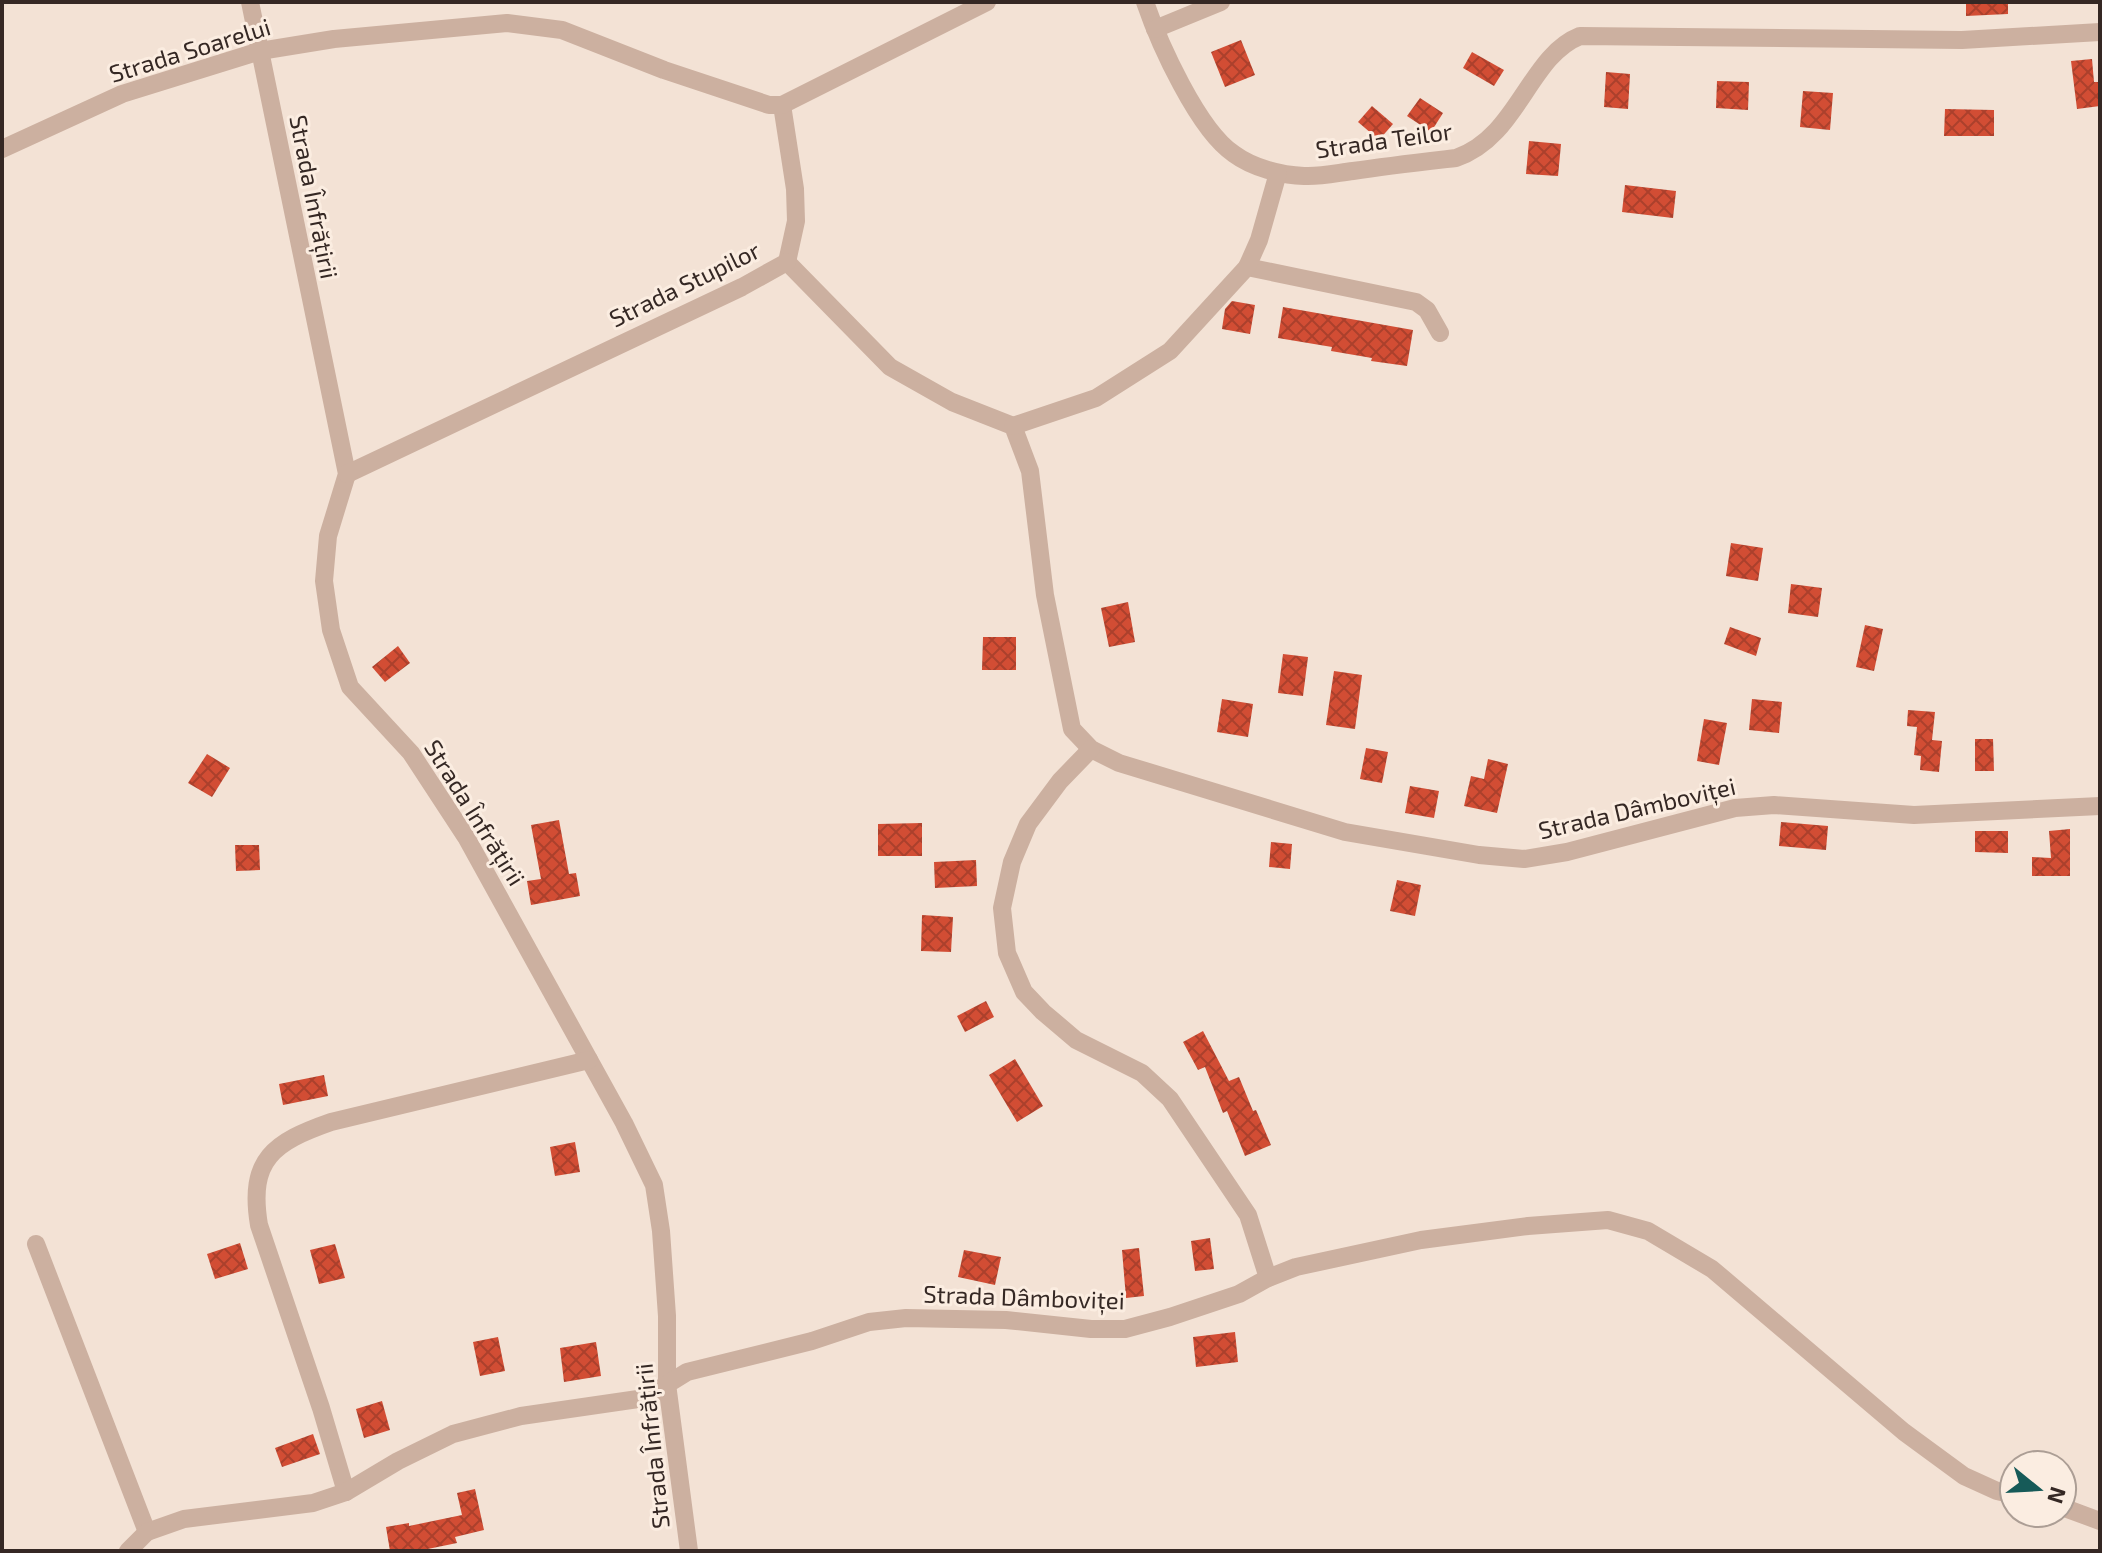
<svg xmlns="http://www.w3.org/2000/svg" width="2102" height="1553" viewBox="0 0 2102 1553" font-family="'Exo 2',sans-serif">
<defs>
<pattern id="building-cross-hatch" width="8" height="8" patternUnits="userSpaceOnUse" patternTransform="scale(2)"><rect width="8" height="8" fill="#d24d34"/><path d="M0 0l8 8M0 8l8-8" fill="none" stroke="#ab402c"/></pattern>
</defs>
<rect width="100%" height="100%" fill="#f3e2d5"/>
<g fill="url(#building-cross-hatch)">
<path d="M 1966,2 L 2008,2 L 2008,14 L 1966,16 Z"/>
<path d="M 1241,40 L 1255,75 L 1225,87 L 1211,52 Z"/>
<path d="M 1472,52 L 1504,70 L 1494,86 L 1463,68 Z"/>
<path d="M 2092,59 L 2094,82 L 2100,82 L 2100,106 L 2077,109 L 2071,61 Z"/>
<path d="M 1606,72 L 1630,74 L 1628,109 L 1604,107 Z"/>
<path d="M 1717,81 L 1749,82 L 1748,110 L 1716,108 Z"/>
<path d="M 1803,91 L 1833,93 L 1830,130 L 1800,127 Z"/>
<path d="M 1420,98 L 1443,113 L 1431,132 L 1407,116 Z"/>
<path d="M 1372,106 L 1393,124 L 1379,140 L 1358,122 Z"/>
<path d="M 1945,109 L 1994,110 L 1994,136 L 1944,136 Z"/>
<path d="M 1529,141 L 1561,144 L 1558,176 L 1526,174 Z"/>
<path d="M 1625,185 L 1676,191 L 1673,218 L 1622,212 Z"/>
<path d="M 1232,301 L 1255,305 L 1250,334 L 1222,329 L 1225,309 Z"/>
<path d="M 1283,307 L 1413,330 L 1407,366 L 1371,361 L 1372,358 L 1331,351 L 1332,347 L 1278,338 Z"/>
<path d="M 1731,543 L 1763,548 L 1758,581 L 1726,576 Z"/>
<path d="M 1791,584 L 1822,588 L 1818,617 L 1788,613 Z"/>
<path d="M 1128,602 L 1135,642 L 1109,647 L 1101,608 Z"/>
<path d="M 1865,625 L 1883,629 L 1874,671 L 1856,667 Z"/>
<path d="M 1730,627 L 1761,638 L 1756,656 L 1724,644 Z"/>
<path d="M 983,637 L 1016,637 L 1016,670 L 982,670 Z"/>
<path d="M 398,646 L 410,663 L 385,682 L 372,667 Z"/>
<path d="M 1283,654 L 1308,657 L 1303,696 L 1278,693 Z"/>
<path d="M 1334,671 L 1362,675 L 1355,729 L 1326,725 Z"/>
<path d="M 1222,699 L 1253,704 L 1248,737 L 1217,732 Z"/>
<path d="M 1752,699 L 1782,702 L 1779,733 L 1749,730 Z"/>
<path d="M 1908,710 L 1935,712 L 1932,740 L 1942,741 L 1939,772 L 1920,770 L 1921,756 L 1914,755 L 1917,727 L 1907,726 Z"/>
<path d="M 1704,719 L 1727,723 L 1719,765 L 1697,761 Z"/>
<path d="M 1975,739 L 1993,739 L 1994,771 L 1975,771 Z"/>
<path d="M 1366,748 L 1388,752 L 1382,783 L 1360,779 Z"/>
<path d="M 207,754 L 230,768 L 212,797 L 188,783 Z"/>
<path d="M 1488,759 L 1508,764 L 1497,813 L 1464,806 L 1471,776 L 1484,779 Z"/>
<path d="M 1410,786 L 1439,791 L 1434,818 L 1405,813 Z"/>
<path d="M 559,820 L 569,874 L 576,873 L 580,896 L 531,905 L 527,881 L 541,879 L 531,825 Z"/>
<path d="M 1781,822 L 1828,826 L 1826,850 L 1779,846 Z"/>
<path d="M 922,823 L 922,856 L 878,856 L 878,824 Z"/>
<path d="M 2070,829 L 2070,876 L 2032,876 L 2032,857 L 2051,858 L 2049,831 Z"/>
<path d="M 1975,831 L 2008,831 L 2008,853 L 1975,852 Z"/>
<path d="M 1271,842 L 1292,844 L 1290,869 L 1269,867 Z"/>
<path d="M 235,845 L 259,845 L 260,870 L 236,871 Z"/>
<path d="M 976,860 L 977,886 L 935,888 L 934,862 Z"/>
<path d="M 1397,880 L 1421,885 L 1415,916 L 1390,911 Z"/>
<path d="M 922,915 L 953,917 L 951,952 L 921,951 Z"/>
<path d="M 986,1001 L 994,1017 L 965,1032 L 957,1016 Z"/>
<path d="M 1203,1031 L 1229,1081 L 1239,1077 L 1253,1111 L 1256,1110 L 1271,1145 L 1245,1156 L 1227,1111 L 1223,1113 L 1205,1067 L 1198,1070 L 1183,1042 Z"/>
<path d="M 1015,1059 L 1043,1106 L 1017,1122 L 989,1075 Z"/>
<path d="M 324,1075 L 328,1096 L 283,1105 L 279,1084 Z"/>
<path d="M 575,1142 L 580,1172 L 555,1176 L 550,1147 Z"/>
<path d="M 1210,1238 L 1214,1269 L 1195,1271 L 1191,1241 Z"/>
<path d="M 240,1243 L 248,1269 L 215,1279 L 207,1254 Z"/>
<path d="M 335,1244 L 345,1278 L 319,1284 L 310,1250 Z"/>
<path d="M 1139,1248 L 1144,1296 L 1126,1298 L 1122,1250 Z"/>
<path d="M 964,1250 L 1001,1257 L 995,1285 L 958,1277 Z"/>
<path d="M 1235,1332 L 1238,1362 L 1196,1367 L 1193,1337 Z"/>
<path d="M 498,1337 L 505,1371 L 480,1376 L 473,1342 Z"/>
<path d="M 596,1342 L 601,1376 L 564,1382 L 560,1348 Z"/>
<path d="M 382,1401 L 390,1430 L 364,1438 L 356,1409 Z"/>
<path d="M 313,1434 L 320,1454 L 282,1467 L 275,1448 Z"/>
<path d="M 475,1489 L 484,1530 L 455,1537 L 457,1543 L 418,1551 L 390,1551 L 386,1527 L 409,1523 L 409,1526 L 462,1515 L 457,1493 Z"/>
</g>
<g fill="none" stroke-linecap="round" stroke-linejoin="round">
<g stroke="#ccb0a0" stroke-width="18">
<path d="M 250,2 L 347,474 L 328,536 L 324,581 L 331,630 L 350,687 L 411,753 L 466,837 L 624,1123 L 654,1185 L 661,1231 L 667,1316 L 667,1384 L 689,1551"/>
<path d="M 1145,2 C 1159,43 1198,130 1234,154 C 1253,168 1281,175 1304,176 C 1320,177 1337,173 1353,171 C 1387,166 1422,162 1456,158 C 1518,137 1529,56 1580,36 L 1962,40 L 2100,32"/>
<path d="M 1155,29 L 1221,2"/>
<path d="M 782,105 L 795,189 L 796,221 L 787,262"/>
<path d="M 2,149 L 122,94 L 260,51 L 334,39 L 507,23 L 562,30 L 664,70 L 769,105 L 782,105 L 987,2"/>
<path d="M 787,262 L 890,367 L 952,402 L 1013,426 L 1030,471 L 1045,595 L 1072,729 L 1091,749 L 1119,763 L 1345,832 L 1479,855 L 1524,859 L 1567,852 L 1735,808 L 1774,805 L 1914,815 L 2100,806"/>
<path d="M 1247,267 L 1416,302 L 1427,310 L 1440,333"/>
<path d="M 1013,426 L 1096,398 L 1170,351 L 1247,267 L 1259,240 L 1278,173"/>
<path d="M 347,474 L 742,287 L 787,262"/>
<path d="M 1091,749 L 1060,781 L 1028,824 L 1012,862 L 1002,908 L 1007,953 L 1024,992 L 1043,1012 L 1076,1040 L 1142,1073 L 1170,1099 L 1248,1215 L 1268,1278"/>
<path d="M 36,1244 L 147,1532"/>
<path d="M 346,1492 L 321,1408 L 259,1225 C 248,1159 274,1142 331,1122 L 589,1060"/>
<path d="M 2062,1507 L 2100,1521"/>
<path d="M 128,1551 L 147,1532 L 184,1519 L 313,1503 L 346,1492 L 398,1461 L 453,1434 L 521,1416 L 645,1398 L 687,1372 L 812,1341 L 869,1322 L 906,1318 L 1006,1320 L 1091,1329 L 1125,1329 L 1170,1317 L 1239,1294 L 1268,1278 L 1296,1267 L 1421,1240 L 1528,1226 L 1608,1220 L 1648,1231 L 1712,1269 L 1904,1432 L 1964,1476 L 1997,1491 L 2014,1495"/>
</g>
</g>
<g text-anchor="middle" stroke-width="6" stroke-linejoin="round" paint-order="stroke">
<g font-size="24" fill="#352824" stroke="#fbede1">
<text transform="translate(190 51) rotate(-17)" y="8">Strada Soarelui</text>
<text transform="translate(1384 141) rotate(-8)" y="8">Strada Teilor</text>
<text transform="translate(313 197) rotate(79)" y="8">Strada Înfrățirii</text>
<text transform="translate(685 285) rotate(-26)" y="8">Strada Stupilor</text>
<text transform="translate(1637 809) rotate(-13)" y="8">Strada Dâmboviței</text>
<text transform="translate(474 813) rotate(58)" y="8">Strada Înfrățirii</text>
<text transform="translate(1024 1298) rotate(2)" y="8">Strada Dâmboviței</text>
<text transform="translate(653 1446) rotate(-96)" y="8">Strada Înfrățirii</text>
</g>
</g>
<rect width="2102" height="1553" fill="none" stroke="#352824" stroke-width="8"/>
<g transform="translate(2038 1489) rotate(108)"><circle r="38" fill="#fbede1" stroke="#ac9e95" stroke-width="2"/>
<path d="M0-6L14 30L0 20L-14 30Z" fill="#165a58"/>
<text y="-12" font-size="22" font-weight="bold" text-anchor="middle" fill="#352824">N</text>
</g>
</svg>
